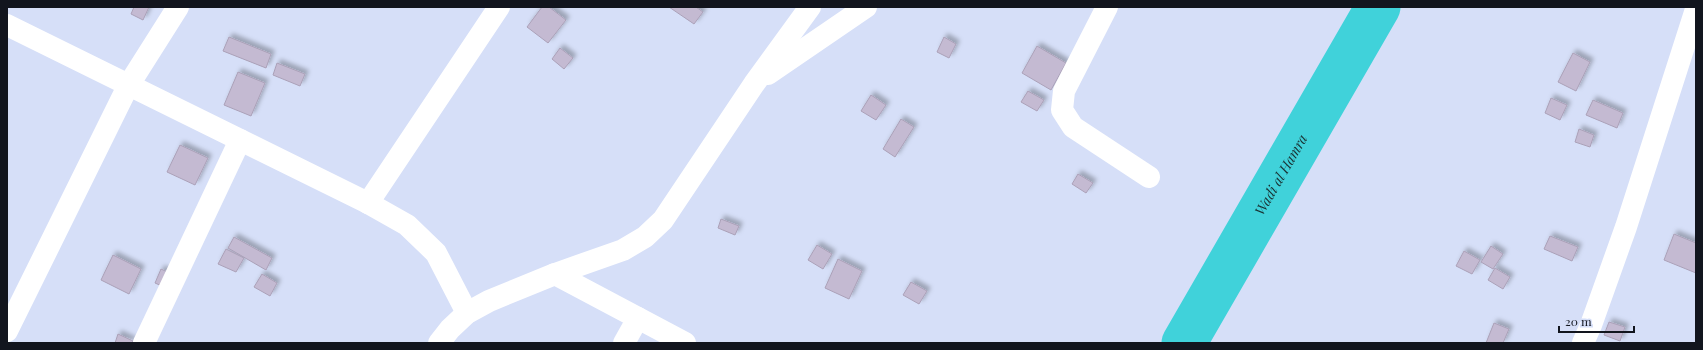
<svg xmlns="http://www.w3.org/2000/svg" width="1703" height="350" viewBox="0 0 1703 350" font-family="'Playfair Display',serif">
<defs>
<filter id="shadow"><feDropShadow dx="3.5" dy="-3.5" stdDeviation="2" flood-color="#0004"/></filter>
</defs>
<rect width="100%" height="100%" fill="#d6dff8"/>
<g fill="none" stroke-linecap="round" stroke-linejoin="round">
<path stroke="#40d2da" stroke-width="45" id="s1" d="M 1184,343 L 1378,7"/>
</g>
<g fill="#c4bad2" stroke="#aba1b8" filter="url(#shadow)">
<path d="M 134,7 L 149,7 L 143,20 L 131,14 Z"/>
<path d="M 542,7 L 549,7 L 566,20 L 548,43 L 527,27 Z"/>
<path d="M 669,7 L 696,7 L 703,12 L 694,24 Z"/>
<path d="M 229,37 L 271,54 L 266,68 L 223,51 Z"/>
<path d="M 944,37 L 956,44 L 949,58 L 937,52 Z"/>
<path d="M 1037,46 L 1066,63 L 1051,90 L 1022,73 Z"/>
<path d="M 560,48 L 573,58 L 564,69 L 552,59 Z"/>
<path d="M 1573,53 L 1590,62 L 1576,91 L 1558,82 Z"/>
<path d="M 277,63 L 305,74 L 300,86 L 273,75 Z"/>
<path d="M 238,72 L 265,83 L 251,116 L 224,105 Z"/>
<path d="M 1028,91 L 1044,100 L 1037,111 L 1021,102 Z"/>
<path d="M 871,95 L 886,105 L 876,120 L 861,111 Z"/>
<path d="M 1551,98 L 1567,105 L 1560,120 L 1545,113 Z"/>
<path d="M 1593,100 L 1623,113 L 1617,128 L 1586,115 Z"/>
<path d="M 901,119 L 914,127 L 895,157 L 883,149 Z"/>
<path d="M 1579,129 L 1594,135 L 1590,147 L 1575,142 Z"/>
<path d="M 180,145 L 208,158 L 195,185 L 167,172 Z"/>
<path d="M 1078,174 L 1093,183 L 1086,193 L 1072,184 Z"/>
<path d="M 721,219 L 739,226 L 735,235 L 718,228 Z"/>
<path d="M 1674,234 L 1696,243 L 1696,273 L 1664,260 Z"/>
<path d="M 1550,236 L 1578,247 L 1572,261 L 1544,249 Z"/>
<path d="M 234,237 L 272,258 L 266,270 L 228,248 Z"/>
<path d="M 817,245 L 832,254 L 823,269 L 808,260 Z"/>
<path d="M 1491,246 L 1503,254 L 1493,269 L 1481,262 Z"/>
<path d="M 226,249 L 244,258 L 236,272 L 218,264 Z"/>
<path d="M 1464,251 L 1480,260 L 1472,274 L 1456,266 Z"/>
<path d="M 113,255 L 141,269 L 129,294 L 101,280 Z"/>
<path d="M 838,259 L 862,271 L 849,299 L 825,288 Z"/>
<path d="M 1495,268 L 1510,277 L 1503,289 L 1488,280 Z"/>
<path d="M 161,269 L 178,277 L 171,290 L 155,283 Z"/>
<path d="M 262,274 L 277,283 L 270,296 L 254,287 Z"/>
<path d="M 911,282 L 927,291 L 919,304 L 903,295 Z"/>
<path d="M 1609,322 L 1625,327 L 1620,341 L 1604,335 Z"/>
<path d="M 1494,323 L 1509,329 L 1503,343 L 1486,343 Z"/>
<path d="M 118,334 L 133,341 L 132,343 L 115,343 Z"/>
</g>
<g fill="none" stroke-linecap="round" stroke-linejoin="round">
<g stroke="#fff" stroke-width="22">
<path d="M 1107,7 L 1064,91 L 1062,110 L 1073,127 L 1149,177"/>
<path d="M 7,25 L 368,203 L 407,225 L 436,253 L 467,313"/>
<path d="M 768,74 L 866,7"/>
<path d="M 368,203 L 499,7"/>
<path d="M 555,274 L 685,343"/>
<path d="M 7,331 L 128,86 L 178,7"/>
<path d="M 144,343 L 240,140"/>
<path d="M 439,343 L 450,329 L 467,313 L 489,301 L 555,274 L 623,250 L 645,237 L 663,220 L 754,84 L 810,7"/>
<path d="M 624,343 L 638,318"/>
<path d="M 1583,343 L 1591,325 L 1626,227 L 1696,9"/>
</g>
</g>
<g text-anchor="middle" stroke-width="3" stroke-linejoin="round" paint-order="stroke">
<g font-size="14" font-style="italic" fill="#193132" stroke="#d6dff8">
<text dy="5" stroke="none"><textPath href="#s1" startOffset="194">Wadi al Hamra</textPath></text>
</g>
</g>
<rect width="1703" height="350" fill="none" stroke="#12151e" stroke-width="16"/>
<path d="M1559 326v6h75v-6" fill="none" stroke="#12151e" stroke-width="2"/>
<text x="1565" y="326" font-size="12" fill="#12151e" stroke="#d6dff8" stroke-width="3" paint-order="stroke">20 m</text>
</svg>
